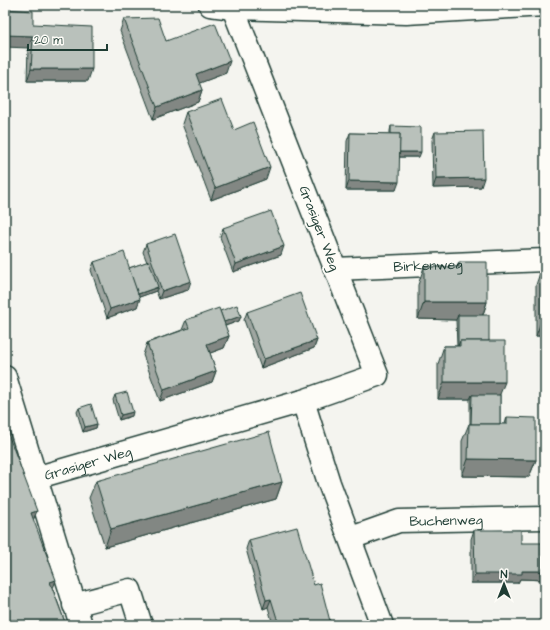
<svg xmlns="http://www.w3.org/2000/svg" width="550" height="630" viewBox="0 0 550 630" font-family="'Architects Daughter',sans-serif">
<rect width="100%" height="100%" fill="#f4f4ef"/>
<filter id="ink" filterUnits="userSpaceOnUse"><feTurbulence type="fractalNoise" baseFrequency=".025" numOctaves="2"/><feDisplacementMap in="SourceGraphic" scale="8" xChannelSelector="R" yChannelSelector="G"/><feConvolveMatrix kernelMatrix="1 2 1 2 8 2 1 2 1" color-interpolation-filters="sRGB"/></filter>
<g filter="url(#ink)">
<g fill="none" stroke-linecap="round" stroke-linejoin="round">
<defs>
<g id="minor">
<path d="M 210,5 L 233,8 L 406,13 L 545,5"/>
<path id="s1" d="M 335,269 L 545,260"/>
<path d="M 5,377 L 81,625"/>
<path d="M 303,401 L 329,483 L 382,625"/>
<path id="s2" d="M 35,478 L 303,401 L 377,375 L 233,8"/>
<path id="s3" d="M 351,538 L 399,521 L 545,518"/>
<path d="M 74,605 L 130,590 L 141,625"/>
</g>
</defs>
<use href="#minor" stroke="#1f3d34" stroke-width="25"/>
<use href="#minor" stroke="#fdfcf7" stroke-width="22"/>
</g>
<g fill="#9fa6a1" stroke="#1f3d34">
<path d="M 124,19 L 166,41 L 226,73 L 199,83 L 202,90 L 198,102 L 153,119 L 120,31 Z"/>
<path d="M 33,24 L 88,81 L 27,81 L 28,48 Z"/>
<path d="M 186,112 L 234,130 L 266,179 L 211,200 L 182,124 Z"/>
<path d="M 391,126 L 419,157 L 399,157 L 396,190 L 346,190 L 347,141 L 350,133 L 390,134 L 390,131 Z"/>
<path d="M 435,132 L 481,187 L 433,188 L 432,140 Z"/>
<path d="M 223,228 L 281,255 L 233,272 L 220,237 Z"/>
<path d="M 146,244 L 188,290 L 159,299 L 156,291 L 139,297 L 137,307 L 107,318 L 91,270 L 94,262 L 129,268 L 147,262 L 143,252 Z"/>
<path d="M 459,262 L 487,302 L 483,315 L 489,341 L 500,395 L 500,424 L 505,424 L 507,417 L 536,460 L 529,477 L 462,476 L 462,441 L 469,424 L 470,424 L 470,399 L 438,399 L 438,364 L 444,346 L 457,346 L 456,320 L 418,319 L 418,285 L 424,267 L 457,267 Z"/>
<path d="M 542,267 L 545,336 L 536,336 L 536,285 Z"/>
<path d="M 247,312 L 317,340 L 314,348 L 261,368 L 244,320 Z"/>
<path d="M 241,316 L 239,321 L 225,326 L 229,336 L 224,348 L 210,353 L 216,371 L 212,382 L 160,401 L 143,355 L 147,343 L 182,330 L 186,320 Z"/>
<path d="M 115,395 L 132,416 L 119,420 L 113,400 Z"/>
<path d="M 79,408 L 97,424 L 96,428 L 83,432 L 77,412 Z"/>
<path d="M 5,426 L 33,520 L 53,589 L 66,625 L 5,625 Z"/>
<path d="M 96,481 L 282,482 L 276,499 L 105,547 L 89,498 Z"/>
<path d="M 474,530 L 521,543 L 542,547 L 545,580 L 520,579 L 518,583 L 471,583 L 471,539 Z"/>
<path d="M 249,540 L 314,585 L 331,625 L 273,625 L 268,607 L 263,609 L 246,549 Z"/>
</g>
<g fill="#828783" stroke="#1f3d34">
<path d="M 5,35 L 33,36 L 28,48 L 5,47 Z"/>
<path d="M 230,61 L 226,73 L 192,86 L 196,74 Z"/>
<path d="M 31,69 L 92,69 L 88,81 L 27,81 Z"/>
<path d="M 202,90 L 198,102 L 153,119 L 157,107 Z"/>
<path d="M 398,152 L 421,152 L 419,157 L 396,157 Z"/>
<path d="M 270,167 L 266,179 L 211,200 L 215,188 Z"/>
<path d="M 484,178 L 481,187 L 433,188 L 436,179 Z"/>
<path d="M 349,181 L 399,182 L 396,190 L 346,190 Z"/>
<path d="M 284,246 L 281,255 L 233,272 L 236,264 Z"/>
<path d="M 191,281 L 188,290 L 159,299 L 162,291 Z"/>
<path d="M 158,287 L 156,291 L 134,299 L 136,295 Z"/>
<path d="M 140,299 L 137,307 L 107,318 L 110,309 Z"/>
<path d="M 424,302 L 487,302 L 481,320 L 458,315 L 456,320 L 418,319 Z"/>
<path d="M 241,316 L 239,321 L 222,327 L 223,322 Z"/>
<path d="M 542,319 L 545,319 L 545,336 L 536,336 Z"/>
<path d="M 229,336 L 224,348 L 202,356 L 207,344 Z"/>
<path d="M 317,340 L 314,348 L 261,368 L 264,359 Z"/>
<path d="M 216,371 L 212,382 L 160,401 L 164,390 Z"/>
<path d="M 444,382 L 505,382 L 498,399 L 472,395 L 470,399 L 438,399 Z"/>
<path d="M 133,412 L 132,416 L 119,420 L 121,415 Z"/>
<path d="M 97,424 L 96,428 L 83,432 L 85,427 Z"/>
<path d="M 468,459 L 536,460 L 529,477 L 462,476 Z"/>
<path d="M 282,482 L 276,499 L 105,547 L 111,529 Z"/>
<path d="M 37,511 L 30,528 L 31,513 Z"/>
<path d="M 522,571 L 542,571 L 545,575 L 545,580 L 520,579 L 518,583 L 471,583 L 475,574 Z"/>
<path d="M 56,580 L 50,597 L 50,582 Z"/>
<path d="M 271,599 L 268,607 L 263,609 L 266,600 Z"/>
</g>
<g fill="#b9c1bb" stroke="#1f3d34">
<path d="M 6,9 L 33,11 L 33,24 L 92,27 L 92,69 L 31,69 L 33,36 L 5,35 L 5,11 Z"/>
<path d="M 158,18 L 166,41 L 215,23 L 230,61 L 196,74 L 202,90 L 157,107 L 124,19 Z"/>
<path d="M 222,99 L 234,130 L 253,122 L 270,167 L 215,188 L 186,112 Z"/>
<path d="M 391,126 L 421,127 L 421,152 L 399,152 L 400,134 L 391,134 Z"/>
<path d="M 483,131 L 484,178 L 436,179 L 435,132 Z"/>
<path d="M 350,133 L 400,134 L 399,182 L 349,181 Z"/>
<path d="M 271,211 L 284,246 L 236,264 L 223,228 Z"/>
<path d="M 175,234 L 191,281 L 162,291 L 146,244 Z"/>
<path d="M 124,252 L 140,299 L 110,309 L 94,262 Z"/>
<path d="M 149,261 L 158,287 L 138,294 L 129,268 Z"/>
<path d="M 459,262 L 487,262 L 487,302 L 424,302 L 424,267 L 459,267 Z"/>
<rect x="542" y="267" width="3" height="52"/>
<path d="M 300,293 L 317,340 L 264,359 L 247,312 Z"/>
<path d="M 237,305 L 241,316 L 224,322 L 220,311 Z"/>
<path d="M 219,308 L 229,336 L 207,344 L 216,371 L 164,390 L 147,343 L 189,328 L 186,320 Z"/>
<path d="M 458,315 L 489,315 L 489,341 L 460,341 L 458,346 Z"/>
<path d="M 460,341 L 505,341 L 505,382 L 444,382 L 444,346 L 460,346 Z"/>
<path d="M 127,392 L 133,412 L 121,415 L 115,395 Z"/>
<path d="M 472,395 L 500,395 L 500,424 L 471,424 Z"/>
<path d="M 91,404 L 97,424 L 85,427 L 79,408 Z"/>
<path d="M 507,417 L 536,418 L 536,460 L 468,459 L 469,424 L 507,424 Z"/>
<path d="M 5,426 L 37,511 L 31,513 L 56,580 L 50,582 L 66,625 L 8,625 L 5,616 Z"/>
<path d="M 269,432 L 282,482 L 111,529 L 96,481 Z"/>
<path d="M 297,527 L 314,585 L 320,583 L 331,625 L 279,625 L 271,599 L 266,600 L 249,540 Z"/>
<path d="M 474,530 L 521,530 L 521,543 L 542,543 L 542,571 L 522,571 L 522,574 L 475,574 Z"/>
<path d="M 545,546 L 545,575 L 540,575 L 542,571 L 542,547 Z"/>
</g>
</g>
<g text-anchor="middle" stroke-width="4" stroke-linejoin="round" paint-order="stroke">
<g font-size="14" fill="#1f3d34" stroke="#fdfcf7">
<text transform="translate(320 228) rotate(69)" y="5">Grasiger Weg</text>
<text dy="5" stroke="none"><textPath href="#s1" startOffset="93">Birkenweg</textPath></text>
<text dy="5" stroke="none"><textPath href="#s2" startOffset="55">Grasiger Weg</textPath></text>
<text dy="5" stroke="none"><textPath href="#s3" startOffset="98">Buchenweg</textPath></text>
</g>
</g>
<rect width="550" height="630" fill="none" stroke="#fdfcf7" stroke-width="20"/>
<rect x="10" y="10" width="530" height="610" fill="none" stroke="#1f3d34" stroke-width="1.5" filter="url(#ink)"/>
<g transform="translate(504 584)" stroke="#fdfcf7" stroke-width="3" paint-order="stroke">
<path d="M0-3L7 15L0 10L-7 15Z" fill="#1f3d34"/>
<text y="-6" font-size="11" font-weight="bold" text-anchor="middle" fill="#1f3d34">N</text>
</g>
<path d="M28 44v6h79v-6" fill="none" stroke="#1f3d34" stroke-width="2"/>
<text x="34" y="44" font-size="12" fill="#1f3d34" stroke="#fdfcf7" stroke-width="3" paint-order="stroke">20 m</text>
</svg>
